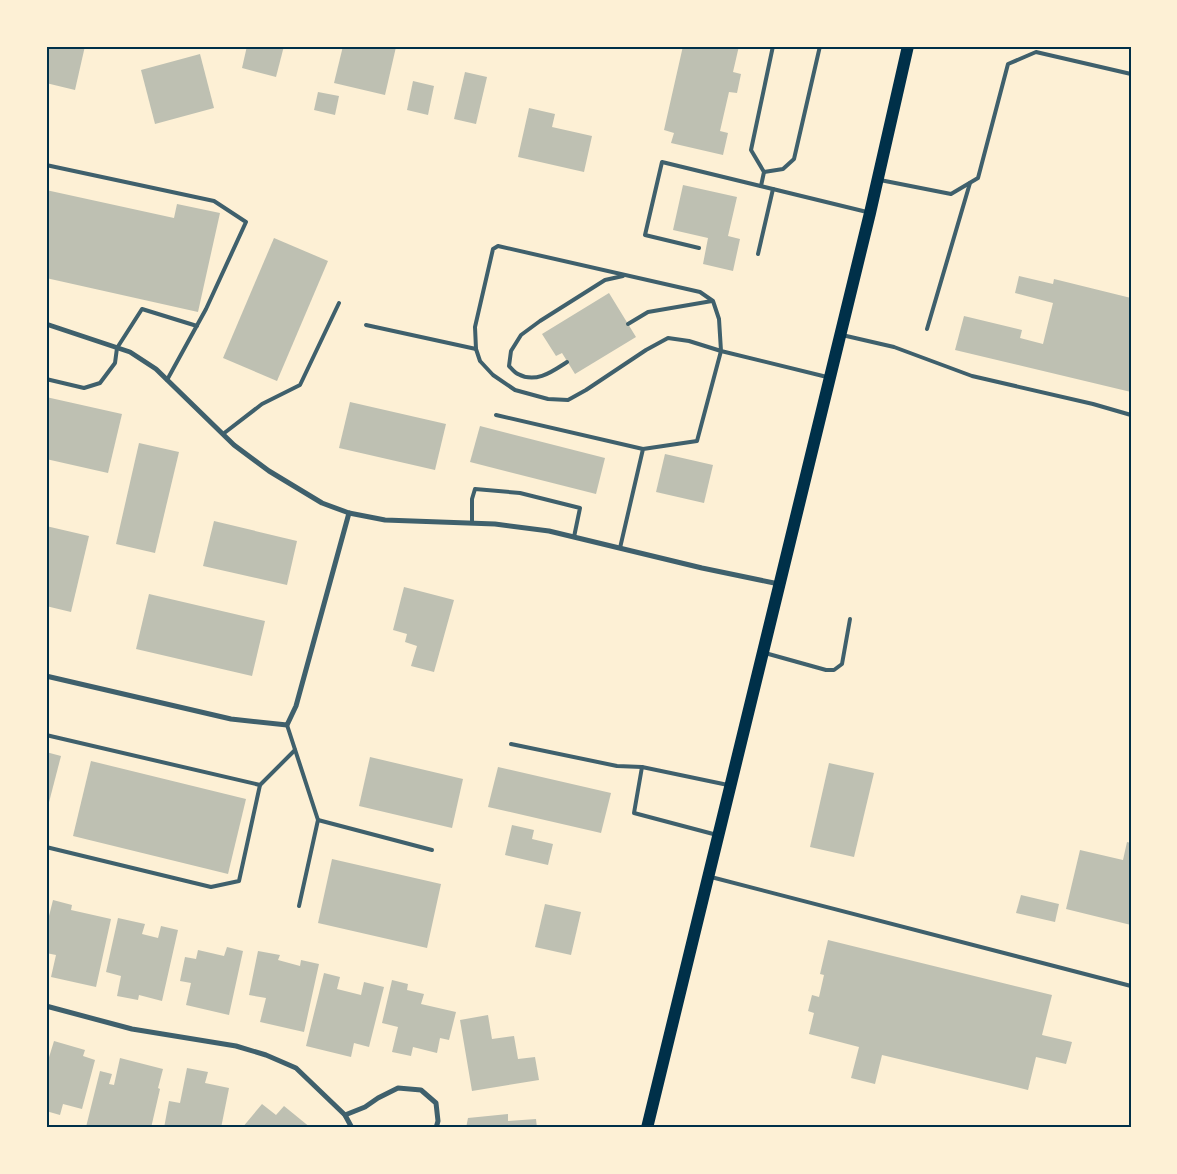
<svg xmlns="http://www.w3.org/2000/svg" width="1177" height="1174" viewBox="0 0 1177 1174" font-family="'Fira Sans',sans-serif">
<rect width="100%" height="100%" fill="#fdf0d5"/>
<g fill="#bec0b2">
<path d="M 46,46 L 85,46 L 75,90 L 46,83 Z"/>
<path d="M 247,46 L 284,46 L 276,77 L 242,68 Z"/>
<path d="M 343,46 L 392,46 L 396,47 L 385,95 L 334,83 Z"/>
<path d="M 683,46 L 739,46 L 733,72 L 741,74 L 737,93 L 729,92 L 720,131 L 728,133 L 723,155 L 671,143 L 674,133 L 664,130 Z"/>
<path d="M 200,54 L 214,108 L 155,124 L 141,70 Z"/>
<path d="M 465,72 L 487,77 L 476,124 L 454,119 Z"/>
<path d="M 413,81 L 434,86 L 428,115 L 407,110 Z"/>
<path d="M 318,92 L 339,96 L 335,115 L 314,110 Z"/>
<path d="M 529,108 L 555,114 L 552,127 L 592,136 L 584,172 L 518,157 Z"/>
<path d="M 683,185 L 737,197 L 728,236 L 740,239 L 733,271 L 703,264 L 708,238 L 673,230 Z"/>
<path d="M 46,190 L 174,218 L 177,204 L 220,213 L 198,312 L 46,278 Z"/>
<path d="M 274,238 L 328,261 L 277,381 L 223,358 Z"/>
<path d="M 1019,276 L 1053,284 L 1054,279 L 1131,298 L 1131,392 L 955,350 L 964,316 L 1022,330 L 1020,338 L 1043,344 L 1053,303 L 1015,293 Z"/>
<path d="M 609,293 L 636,337 L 575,374 L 562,353 L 556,356 L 542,334 Z"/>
<path d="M 46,397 L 122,414 L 108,473 L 46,459 Z"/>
<path d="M 350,402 L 446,424 L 435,470 L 339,448 Z"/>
<path d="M 480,426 L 605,458 L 596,494 L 470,462 Z"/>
<path d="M 139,443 L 179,452 L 155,553 L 116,544 Z"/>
<path d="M 665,454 L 713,465 L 704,503 L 656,492 Z"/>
<path d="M 214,521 L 297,541 L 287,585 L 203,566 Z"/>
<path d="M 46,526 L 89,536 L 71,612 L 46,606 Z"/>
<path d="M 404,587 L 454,600 L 434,672 L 411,666 L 417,646 L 405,642 L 407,634 L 393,630 Z"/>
<path d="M 149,594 L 265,621 L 252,676 L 136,649 Z"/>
<path d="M 46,752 L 61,756 L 47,810 L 46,810 Z"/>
<path d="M 370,757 L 463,779 L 452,828 L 359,806 Z"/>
<path d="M 91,761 L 246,799 L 228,874 L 73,836 Z"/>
<path d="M 829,763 L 874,773 L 854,857 L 810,847 Z"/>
<path d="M 498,767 L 611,793 L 601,833 L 488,807 Z"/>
<path d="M 512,825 L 534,830 L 532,839 L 553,844 L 548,865 L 505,855 Z"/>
<path d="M 1127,842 L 1131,843 L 1131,925 L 1066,909 L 1080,850 L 1123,860 Z"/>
<path d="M 332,859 L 441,884 L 427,948 L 318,923 Z"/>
<path d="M 1021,895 L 1059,904 L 1055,922 L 1016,913 Z"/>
<path d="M 53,900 L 72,905 L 71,910 L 111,919 L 96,987 L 51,977 L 56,955 L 46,953 L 46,928 Z"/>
<path d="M 545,904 L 581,912 L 571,955 L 535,947 Z"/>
<path d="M 118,918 L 145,924 L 142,934 L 158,938 L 161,926 L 178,930 L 162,1001 L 139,995 L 138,1000 L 117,996 L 121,976 L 106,972 Z"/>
<path d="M 828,940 L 1052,995 L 1042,1035 L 1072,1042 L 1066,1064 L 1036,1057 L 1028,1090 L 882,1055 L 875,1084 L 851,1078 L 859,1047 L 809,1034 L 814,1013 L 808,1011 L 812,995 L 819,997 L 824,975 L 820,974 Z"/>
<path d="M 227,947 L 243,951 L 229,1015 L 186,1005 L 191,983 L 180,981 L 185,957 L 196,959 L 198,950 L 224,956 Z"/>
<path d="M 258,951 L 280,955 L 278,960 L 300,966 L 301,960 L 319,964 L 304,1032 L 260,1022 L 266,998 L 249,995 Z"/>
<path d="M 324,973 L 340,977 L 337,989 L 361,995 L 364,982 L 384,987 L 369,1047 L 354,1043 L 351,1057 L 306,1046 Z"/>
<path d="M 392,980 L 408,984 L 407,990 L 424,994 L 421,1004 L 456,1012 L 449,1040 L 440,1038 L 437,1053 L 413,1047 L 411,1056 L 392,1052 L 398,1027 L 382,1023 Z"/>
<path d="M 488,1015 L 492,1039 L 514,1036 L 518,1059 L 535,1057 L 539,1080 L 472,1091 L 460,1020 Z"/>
<path d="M 54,1041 L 85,1050 L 83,1056 L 95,1060 L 82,1109 L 63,1104 L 60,1115 L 46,1111 L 46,1067 Z"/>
<path d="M 120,1058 L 163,1069 L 158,1088 L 160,1089 L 151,1128 L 125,1128 L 113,1125 L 112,1128 L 86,1127 L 100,1071 L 112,1074 L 109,1084 L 114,1085 Z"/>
<path d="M 187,1068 L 208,1072 L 205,1083 L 229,1088 L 221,1128 L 164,1128 L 169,1101 L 180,1103 Z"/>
<path d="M 262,1104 L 276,1115 L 284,1106 L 311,1128 L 242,1128 Z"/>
<path d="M 508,1114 L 508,1121 L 536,1119 L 537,1128 L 466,1128 L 468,1118 Z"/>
</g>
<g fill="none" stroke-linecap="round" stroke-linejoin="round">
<g stroke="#3f606c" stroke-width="4">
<path d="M 46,165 L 214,201 L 246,222 L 206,309 L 167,380"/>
<path d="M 764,172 L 783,169 L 794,159 L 820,46"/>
<path d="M 880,180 L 951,194 L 978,178 L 1008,64 L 1036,52 L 1131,74"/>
<path d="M 761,186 L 764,172 L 751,150 L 773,46"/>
<path d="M 699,248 L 645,235 L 662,162 L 867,212"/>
<path d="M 758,254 L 773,189"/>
<path d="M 628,324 L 648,312 L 712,301"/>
<path d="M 366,325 L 476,349"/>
<path d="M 927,329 L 970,183"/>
<path d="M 842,335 L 894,347 L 972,376 L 1093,404 L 1131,415"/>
<path d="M 567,362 C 553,371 536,384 518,374 C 515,373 512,369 509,366 L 511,351 L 521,335 L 540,321 L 605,280 L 623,276"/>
<path d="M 46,379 L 84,388 L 100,383 L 115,363 L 117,348 L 142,309 L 197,326"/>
<path d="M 496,415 L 643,449"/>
<path d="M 223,434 L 262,404 L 300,385 L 339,303"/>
<path d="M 472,523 L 472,499 L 475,489 L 520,493 L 580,508 L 574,537"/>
<path d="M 620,548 L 643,449 L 697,441 L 721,351 L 719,319 L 713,301 L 700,292 L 498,246 L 493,249 L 475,327 L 476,349 L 480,361 L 493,375 L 515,390 L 548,399 L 568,400 L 586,390 L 646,350 L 668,338 L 689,341 L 721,351 L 827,377"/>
<path d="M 765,653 L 826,670 L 834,670 L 842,664 L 850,619"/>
<path d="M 287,725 L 318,820 L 299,906"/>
<path d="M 46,735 L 260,785"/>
<path d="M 511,744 L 617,766 L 642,767 L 728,785"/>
<path d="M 642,767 L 634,813 L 717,835"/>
<path d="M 318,820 L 432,850"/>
<path d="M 46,847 L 211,887 L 239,881 L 260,785 L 295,750"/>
<path d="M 711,877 L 1131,986"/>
</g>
<g stroke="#3f606c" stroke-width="5">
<path d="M 46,324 L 130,352 L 156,369 L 234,445 L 269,471 L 322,503 L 349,513 L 385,520 L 495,524 L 549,531 L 702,568 L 779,584"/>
<path d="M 46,676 L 231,719 L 287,725 L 296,706 L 349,513"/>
<path d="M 46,1006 L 132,1029 L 236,1046 L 266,1055 L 296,1068 L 345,1115 L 352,1128"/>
<path d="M 345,1115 L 365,1107 L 378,1098 L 398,1088 L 421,1090 L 436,1103 L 438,1121 L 436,1128"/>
</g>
<path stroke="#003049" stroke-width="12" d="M 647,1128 L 870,213 L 908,46"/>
</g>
<rect width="1177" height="1174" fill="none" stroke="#fdf0d5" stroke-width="95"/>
<rect x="48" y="48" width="1082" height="1078" fill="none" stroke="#003049" stroke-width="2"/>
</svg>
